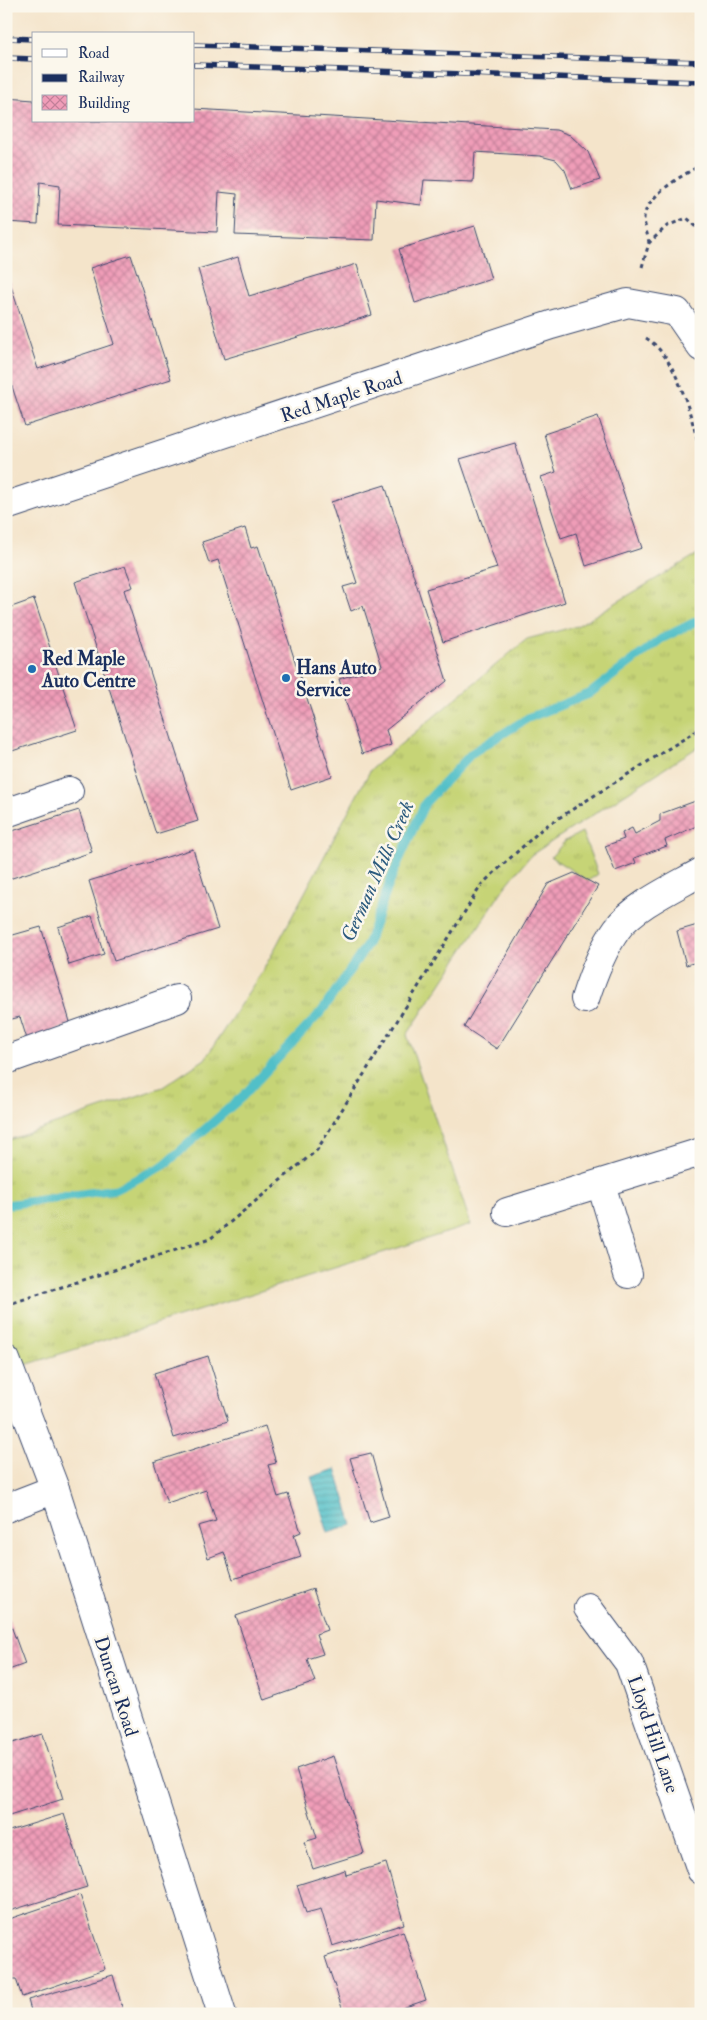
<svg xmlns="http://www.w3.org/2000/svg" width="707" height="2020" viewBox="0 0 707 2020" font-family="'IM FELL Double Pica',serif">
<defs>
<pattern id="grass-tufts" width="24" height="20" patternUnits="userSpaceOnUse" patternTransform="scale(1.25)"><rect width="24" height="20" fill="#c6d476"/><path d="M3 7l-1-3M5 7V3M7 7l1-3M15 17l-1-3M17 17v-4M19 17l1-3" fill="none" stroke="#aab668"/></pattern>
<pattern id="water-rules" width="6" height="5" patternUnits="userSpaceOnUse" patternTransform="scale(1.25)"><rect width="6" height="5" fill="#51bfc8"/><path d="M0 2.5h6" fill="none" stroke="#429ca6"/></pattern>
<pattern id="building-cross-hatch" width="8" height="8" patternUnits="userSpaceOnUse" patternTransform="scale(1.25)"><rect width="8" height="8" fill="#f09db8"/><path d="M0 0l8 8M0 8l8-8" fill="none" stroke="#c28099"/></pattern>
</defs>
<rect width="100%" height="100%" fill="#fbf7ec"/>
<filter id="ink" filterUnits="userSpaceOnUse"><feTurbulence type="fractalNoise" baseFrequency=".02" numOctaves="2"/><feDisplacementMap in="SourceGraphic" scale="10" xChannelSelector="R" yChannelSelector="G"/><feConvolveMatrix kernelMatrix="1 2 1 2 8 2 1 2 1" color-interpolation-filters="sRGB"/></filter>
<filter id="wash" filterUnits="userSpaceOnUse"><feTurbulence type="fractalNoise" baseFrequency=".0096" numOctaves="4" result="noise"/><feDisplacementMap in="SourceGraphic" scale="20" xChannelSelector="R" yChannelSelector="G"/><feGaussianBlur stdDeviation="1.12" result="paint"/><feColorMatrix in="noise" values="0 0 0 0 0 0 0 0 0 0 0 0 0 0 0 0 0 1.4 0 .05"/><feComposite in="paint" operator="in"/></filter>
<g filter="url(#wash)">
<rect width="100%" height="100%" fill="#f4e4ca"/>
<g fill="url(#grass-tufts)" stroke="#70826a">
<path d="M 701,552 L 701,745 L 531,855 L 504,888 L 407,1035 L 471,1225 L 6,1371 L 6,1141 L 163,1087 L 205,1059 L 266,965 L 371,769 L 527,639 L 577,626 Z"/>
<path d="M 582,832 L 598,874 L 588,881 L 551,857 L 565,841 Z"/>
</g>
<path fill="url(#water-rules)" stroke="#367793" d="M 336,1469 L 353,1525 L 328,1533 L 311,1477 Z"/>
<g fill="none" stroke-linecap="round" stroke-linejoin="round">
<path stroke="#51bfc8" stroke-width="9" d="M 6,1205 L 116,1189 L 163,1166 L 243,1096 L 322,1011 L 367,945 L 392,876 L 425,803 L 472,753 L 528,718 L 589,694 L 661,639 L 701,619"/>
</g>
<g id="blocks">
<g fill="url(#building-cross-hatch)">
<path d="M 6,98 L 34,100 L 34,121 L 194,121 L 194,109 L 556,130 L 570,135 L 588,152 L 600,180 L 572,189 L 565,170 L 556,160 L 540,156 L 475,152 L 473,182 L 424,180 L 421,205 L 376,199 L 374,240 L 235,235 L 237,194 L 219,192 L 217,232 L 58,225 L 60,185 L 40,182 L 38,224 L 6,222 Z"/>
<path d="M 475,226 L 491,279 L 415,303 L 399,249 Z"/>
<path d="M 131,255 L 171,379 L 25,426 L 6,368 L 6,271 L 38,369 L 114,344 L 90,268 Z"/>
<path d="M 238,257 L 249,296 L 357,264 L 372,315 L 224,359 L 198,269 Z"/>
<path d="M 598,416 L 642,548 L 586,566 L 576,533 L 561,538 L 541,477 L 556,472 L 544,434 Z"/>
<path d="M 515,443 L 565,602 L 443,642 L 426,589 L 497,568 L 460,459 Z"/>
<path d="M 385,485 L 447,681 L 386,730 L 391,745 L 362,754 L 339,679 L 382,666 L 363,606 L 351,611 L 343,587 L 357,583 L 331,502 Z"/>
<path d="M 245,528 L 251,548 L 258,546 L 332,776 L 291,790 L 218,560 L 209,563 L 202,542 Z"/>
<path d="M 125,566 L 133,587 L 124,590 L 198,821 L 156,834 L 75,582 Z"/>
<path d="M 34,599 L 77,730 L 6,753 L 6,609 Z"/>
<path d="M 701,799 L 701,824 L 665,840 L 667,846 L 634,858 L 636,863 L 615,871 L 605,846 L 624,839 L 622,833 L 632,828 L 635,834 L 660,821 L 660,814 Z"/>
<path d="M 79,810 L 92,852 L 6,880 L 6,833 Z"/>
<path d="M 193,849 L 218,929 L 114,961 L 89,881 Z"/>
<path d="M 574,873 L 598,886 L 497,1049 L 464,1027 L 548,884 Z"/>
<path d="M 92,916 L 104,954 L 69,965 L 58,927 Z"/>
<path d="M 701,924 L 701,961 L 686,965 L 677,931 Z"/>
<path d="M 41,927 L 71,1025 L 27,1039 L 20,1017 L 8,1020 L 6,1014 L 6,937 Z"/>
<path d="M 208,1356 L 228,1421 L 174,1438 L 154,1373 Z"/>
<path d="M 265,1426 L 276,1463 L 268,1465 L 278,1497 L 288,1494 L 301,1532 L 294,1535 L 301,1557 L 233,1579 L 224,1552 L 208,1558 L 198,1526 L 216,1521 L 206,1490 L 167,1503 L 154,1462 Z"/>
<path d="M 371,1453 L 389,1517 L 370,1523 L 350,1458 Z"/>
<path d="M 313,1589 L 327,1630 L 316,1634 L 323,1654 L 307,1659 L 315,1682 L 264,1700 L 236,1616 Z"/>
<path d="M 6,1612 L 25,1664 L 6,1671 Z"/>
<path d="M 43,1734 L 63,1799 L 6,1817 L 6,1745 Z"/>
<path d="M 333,1756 L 364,1853 L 313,1869 L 304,1842 L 317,1838 L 296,1769 Z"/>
<path d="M 64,1814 L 87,1887 L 6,1912 L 6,1832 Z"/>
<path d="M 386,1863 L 404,1924 L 332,1946 L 321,1909 L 306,1913 L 297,1885 L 345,1870 L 346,1875 Z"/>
<path d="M 80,1895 L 105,1969 L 22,1997 L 16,1979 L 6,1979 L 6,1920 Z"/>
<path d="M 403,1931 L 426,2000 L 385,2014 L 344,2014 L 325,1957 Z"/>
<path d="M 113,1975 L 124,2014 L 32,2014 L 28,2000 Z"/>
</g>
</g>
</g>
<g filter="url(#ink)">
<use href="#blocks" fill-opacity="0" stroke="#3c4a6e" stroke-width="1"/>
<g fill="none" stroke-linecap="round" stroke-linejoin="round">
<defs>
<g id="minor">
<path d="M 6,506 L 551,325 L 628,303 L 677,312 L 701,347"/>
<path d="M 6,813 L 69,791"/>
<path d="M 585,999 C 593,974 602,950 617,929 C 633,906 677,886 701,872"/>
<path d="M 6,1060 L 177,999"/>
<path d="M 601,1184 L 628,1274"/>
<path d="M 507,1212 L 701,1152"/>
<path d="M 6,1360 L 55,1489 L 222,2014"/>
<path d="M 6,1508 L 55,1489"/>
<path d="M 588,1608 L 629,1663 L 701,1870"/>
</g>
</defs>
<use href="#minor" stroke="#3c4a6e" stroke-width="30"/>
<g stroke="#3c4a6e" stroke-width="3" stroke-dasharray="4 4" stroke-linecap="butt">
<path d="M 649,243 C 648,236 645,227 644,220 C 643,197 683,175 701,165"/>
<path d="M 642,267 L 649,243 L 667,226 L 687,218 L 701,231"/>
<path d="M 646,338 C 679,359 690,416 701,452"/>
<path d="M 6,1305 L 210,1239 L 317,1150 L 482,884 L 543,828 L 701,728"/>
</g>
<use href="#minor" stroke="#fff" stroke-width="28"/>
<defs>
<g id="rail">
<path d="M 6,38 L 34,39"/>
<path d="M 194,45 L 701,62"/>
<path d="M 6,58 L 34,59"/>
<path d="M 194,65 L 701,82"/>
</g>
</defs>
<use href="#rail" stroke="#1b2f5e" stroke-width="5.5"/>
<use href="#rail" stroke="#fbf7ec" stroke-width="4" stroke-dasharray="11" stroke-linecap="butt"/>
</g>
</g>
<g fill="#1f6fb2" stroke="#fbf7ec" stroke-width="2">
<circle cx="32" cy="669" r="5"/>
<circle cx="286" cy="678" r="5"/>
</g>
<g text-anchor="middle" stroke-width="5" stroke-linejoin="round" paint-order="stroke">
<g font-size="19" fill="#1b2f5e" stroke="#fbf7ec">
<text transform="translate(341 396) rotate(-18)" y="7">Red Maple Road</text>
<text transform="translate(117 1686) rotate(72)" y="7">Duncan Road</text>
<text transform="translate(654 1734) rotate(71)" y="7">Lloyd Hill Lane</text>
</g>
<g font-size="19" font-weight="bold" fill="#1b2f5e" stroke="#fbf7ec" text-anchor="start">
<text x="42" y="665">Red Maple<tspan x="42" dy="22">Auto Centre</tspan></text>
<text x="296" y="674">Hans Auto<tspan x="296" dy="22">Service</tspan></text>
</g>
<g font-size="20" font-style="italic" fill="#2b5a7e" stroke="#fbf7ec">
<text transform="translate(377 871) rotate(-66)" y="7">German Mills Creek</text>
</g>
</g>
<rect width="707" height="2020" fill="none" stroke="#fbf7ec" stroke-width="25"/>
<rect x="32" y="32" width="162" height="90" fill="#fbf7ec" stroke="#a1a7b3"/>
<rect x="42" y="49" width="25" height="8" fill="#ffffff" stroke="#a1a7b3"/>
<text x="78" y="58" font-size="15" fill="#1b2f5e">Road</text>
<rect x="42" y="74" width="25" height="8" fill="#1b2f5e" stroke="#a1a7b3"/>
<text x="78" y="82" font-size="15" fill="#1b2f5e">Railway</text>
<rect x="42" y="95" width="25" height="15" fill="url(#building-cross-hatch)" stroke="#a1a7b3"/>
<text x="78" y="108" font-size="15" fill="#1b2f5e">Building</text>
</svg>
